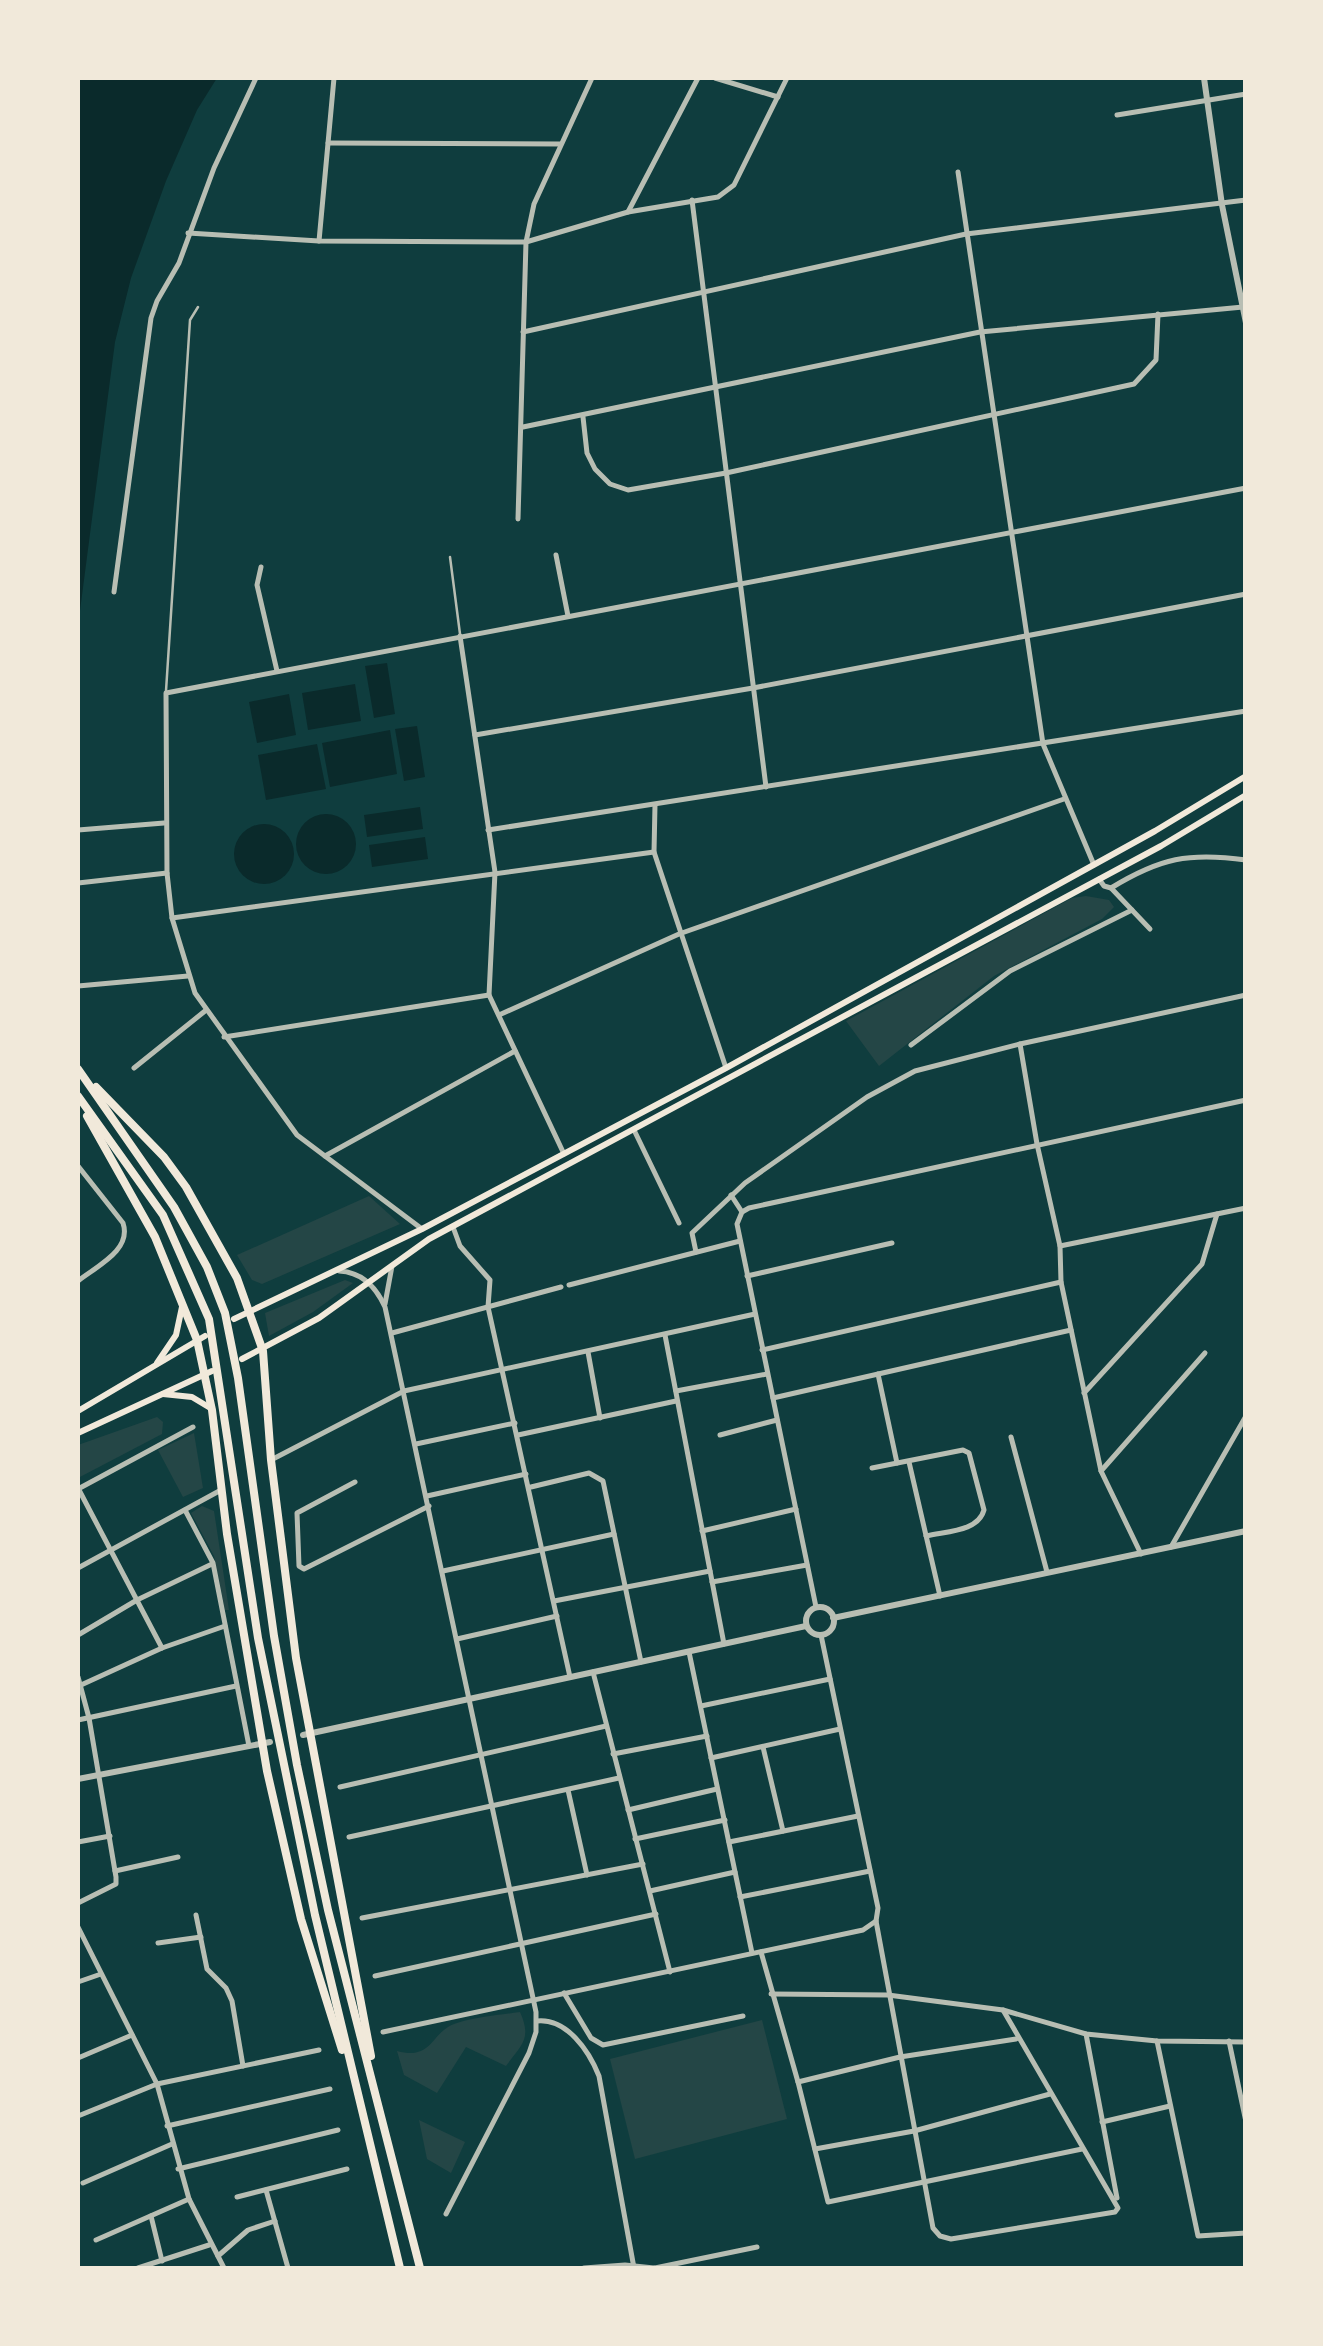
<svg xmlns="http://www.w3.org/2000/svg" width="1323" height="2346" viewBox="0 0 1323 2346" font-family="Roboto,sans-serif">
<rect width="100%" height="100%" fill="#0f3d3e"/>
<g fill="#244646">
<path d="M 1086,896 L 1109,900 L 1114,907 L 1102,919 L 994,976 L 879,1066 L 846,1021 L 1072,898 Z"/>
<path d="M 369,1196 L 400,1224 L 262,1284 L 252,1280 L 237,1255 Z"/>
<path d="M 345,1280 L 353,1283 L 313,1312 L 269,1336 L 265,1313 Z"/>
<path d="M 157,1417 L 163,1422 L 162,1434 L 78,1478 L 78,1445 Z"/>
<path d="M 194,1433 L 203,1488 L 183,1497 L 158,1450 Z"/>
<path d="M 202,1506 L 214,1511 L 229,1610 L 225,1610 L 214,1556 L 191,1513 Z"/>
<path d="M 520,2012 C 532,2039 522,2044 506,2066 L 466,2047 L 437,2093 L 404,2075 L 397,2051 C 434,2061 430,2031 457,2023 C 477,2017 499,2015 520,2012 Z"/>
<path d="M 762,2020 L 787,2119 L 635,2159 L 610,2059 Z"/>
<path d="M 419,2120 L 465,2142 L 451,2173 L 427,2159 Z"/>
</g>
<g fill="#0a2a2b">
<path d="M 78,78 L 217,78 L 197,110 L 166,181 L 131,278 L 115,342 L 78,626 Z"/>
<path d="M 387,663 L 395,714 L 374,718 L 365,666 Z"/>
<path d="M 355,684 L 361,721 L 308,730 L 302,693 Z"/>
<path d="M 289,694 L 296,735 L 257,743 L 249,702 Z"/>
<path d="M 417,726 L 425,777 L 404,781 L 395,729 Z"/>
<path d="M 390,730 L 397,774 L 330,787 L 322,743 Z"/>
<path d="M 317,744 L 326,789 L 266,800 L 258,755 Z"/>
<path d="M 420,807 L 423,829 L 367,837 L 364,815 Z"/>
<circle cx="326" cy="844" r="30"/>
<circle cx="264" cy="854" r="30"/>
<path d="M 425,837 L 428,859 L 372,867 L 369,845 Z"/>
</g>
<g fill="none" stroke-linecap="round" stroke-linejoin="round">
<g stroke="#b8beb3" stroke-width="2.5">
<path d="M 450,557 L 460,634"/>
<path d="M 166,691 L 190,320 L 198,307"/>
</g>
<g stroke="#b8beb3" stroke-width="5">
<path d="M 715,78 L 778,97"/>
<path d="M 1117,115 L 1246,94"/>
<path d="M 328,143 L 560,144"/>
<path d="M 958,172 L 1043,744 L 1094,865"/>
<path d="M 692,200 L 766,787"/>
<path d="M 628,212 L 698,78"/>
<path d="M 188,233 L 319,241 L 526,242 L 628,212 L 718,197 L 734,185 L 787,78"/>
<path d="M 319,241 L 334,78"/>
<path d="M 523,332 L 966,234 L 1246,200"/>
<path d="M 583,417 L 587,453 L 595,469 L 610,484 L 628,490 L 726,473 L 1134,384 L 1156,360 L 1158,314"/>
<path d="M 523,427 L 980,332 L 1243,307"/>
<path d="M 518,519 L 526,242 L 534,204 L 592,78"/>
<path d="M 556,555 L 568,616"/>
<path d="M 261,567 L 257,585 L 277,671"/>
<path d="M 114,592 L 151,318 L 157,301 L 179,263 L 214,168 L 256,78"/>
<path d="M 460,636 L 495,872 L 489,995 L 564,1154"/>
<path d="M 475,735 L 753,688 L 1246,594"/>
<path d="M 655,805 L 654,852 L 726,1068"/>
<path d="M 78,830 L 164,823"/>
<path d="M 488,830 L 1246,711"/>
<path d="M 1099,879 L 1104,886 L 1111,888 C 1160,858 1189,852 1246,860"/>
<path d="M 78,883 L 167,873"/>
<path d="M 1111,888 L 1150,929"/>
<path d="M 172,918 L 654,852"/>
<path d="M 78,986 L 188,976"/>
<path d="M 499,1015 L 679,934 L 1064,799"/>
<path d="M 224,1037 L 489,995"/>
<path d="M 1020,1044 L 1037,1144 L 1060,1246 L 1061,1282 L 1101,1471 L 1141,1554"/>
<path d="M 911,1045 L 1010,971 L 1132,910"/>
<path d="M 134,1068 L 205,1011"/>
<path d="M 634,1130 L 679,1223"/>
<path d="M 325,1156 L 515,1051"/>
<path d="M 78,1166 L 123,1223 C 132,1250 97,1266 78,1281"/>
<path d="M 731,1195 L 742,1212"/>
<path d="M 453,1227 L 460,1246 L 490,1280 L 488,1307 L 570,1677"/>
<path d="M 422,1229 L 297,1135 L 195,993 L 172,918 L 167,873 L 166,693 L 1246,488"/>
<path d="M 1060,1246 L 1246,1208"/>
<path d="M 696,1252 L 692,1233 L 745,1183 L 867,1097 L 915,1071 L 1020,1044 L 1246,995"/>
<path d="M 339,1271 C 362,1272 376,1287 385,1307 L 536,2012 L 536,2032 L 529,2053 L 446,2214"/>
<path d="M 747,1276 L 892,1243"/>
<path d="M 569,1285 L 740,1241"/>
<path d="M 385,1304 L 392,1266"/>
<path d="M 392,1333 L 561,1287"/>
<path d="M 665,1335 L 724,1644"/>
<path d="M 762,1350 L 1061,1282"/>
<path d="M 588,1352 L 600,1418"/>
<path d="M 878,1374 L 897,1463"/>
<path d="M 676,1391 L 767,1374"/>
<path d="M 1084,1393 L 1202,1264 L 1217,1214"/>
<path d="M 773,1398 L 1071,1330"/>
<path d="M 518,1435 L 676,1401"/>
<path d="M 720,1435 L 777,1420"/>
<path d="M 1011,1437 L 1047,1572"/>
<path d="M 416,1444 L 515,1423"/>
<path d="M 271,1460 L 404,1391 L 755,1314"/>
<path d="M 909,1462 L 940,1596"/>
<path d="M 872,1468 L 963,1450 L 969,1453 L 984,1510 C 978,1532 946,1531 926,1536"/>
<path d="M 1101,1471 L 1205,1353"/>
<path d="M 355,1482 L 297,1513 L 299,1566 L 304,1569 L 429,1506"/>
<path d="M 531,1487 L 589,1473 L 603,1481 L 641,1662"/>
<path d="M 78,1488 L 162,1648"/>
<path d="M 78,1489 L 193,1427"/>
<path d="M 427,1496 L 526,1474"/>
<path d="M 185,1510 L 213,1563 L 249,1746"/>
<path d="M 702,1531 L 796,1509"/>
<path d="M 1171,1547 L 1246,1416"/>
<path d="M 78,1568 L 221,1490"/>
<path d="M 443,1571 L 614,1534"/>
<path d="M 712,1582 L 807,1565"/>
<path d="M 554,1601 L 710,1571"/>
<path d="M 816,1607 L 737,1224 L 742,1212 L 749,1208 L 1246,1100"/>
<path d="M 78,1635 L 137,1600 L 212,1564"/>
<path d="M 821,1635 L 878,1908 L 876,1921 L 933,2228 L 940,2236 L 951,2239 L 1115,2212 L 1118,2208 L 1003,2010"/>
<path d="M 457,1639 L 557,1616"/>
<path d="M 689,1652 L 752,1953"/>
<path d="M 593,1672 L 670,1972"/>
<path d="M 78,1677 L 89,1718 L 116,1877 L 116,1884 L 78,1903"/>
<path d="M 81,1685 L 162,1648 L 225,1626"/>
<path d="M 701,1706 L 830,1679"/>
<path d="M 78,1720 L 236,1686"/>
<path d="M 763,1747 L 783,1831"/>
<path d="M 613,1754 L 707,1736"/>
<path d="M 711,1758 L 840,1729"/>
<path d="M 340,1787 L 606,1726"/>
<path d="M 568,1790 L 587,1875"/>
<path d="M 628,1810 L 717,1789"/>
<path d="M 349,1837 L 619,1778"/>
<path d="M 635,1839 L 725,1820"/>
<path d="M 78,1842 L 110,1836"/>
<path d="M 729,1842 L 858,1816"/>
<path d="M 115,1871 L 178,1857"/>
<path d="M 650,1891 L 735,1872"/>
<path d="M 740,1897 L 870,1871"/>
<path d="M 196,1915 L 207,1969 L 226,1988 L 232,2001 L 243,2066"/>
<path d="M 362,1918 L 643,1864"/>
<path d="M 78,1927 L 157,2084 L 189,2199 L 224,2268"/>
<path d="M 158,1943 L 201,1937"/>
<path d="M 761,1952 L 798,2082 L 828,2202 L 1082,2149"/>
<path d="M 375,1976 L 656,1914"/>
<path d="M 78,1982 L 101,1974"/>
<path d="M 564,1993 L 591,2038 L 603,2045 L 743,2016"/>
<path d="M 771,1994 L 888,1995 L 1003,2010 L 1086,2034 L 1157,2041 L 1246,2042"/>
<path d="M 537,2021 C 567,2018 589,2051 599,2076 L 634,2268"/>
<path d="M 383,2032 L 863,1930 L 876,1921"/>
<path d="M 1086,2034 L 1117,2198"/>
<path d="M 1157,2041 L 1198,2236 L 1246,2233"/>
<path d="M 1229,2041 L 1246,2122"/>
<path d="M 78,2058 L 132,2035"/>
<path d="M 798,2082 L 900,2057 L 1016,2039"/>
<path d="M 78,2116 L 157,2084 L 319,2050"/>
<path d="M 1102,2122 L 1170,2106"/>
<path d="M 167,2126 L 330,2089"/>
<path d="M 815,2149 L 914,2131 L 1050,2094"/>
<path d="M 178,2169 L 338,2130"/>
<path d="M 83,2183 L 172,2144"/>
<path d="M 266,2190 L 288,2268"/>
<path d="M 237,2197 L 347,2169"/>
<path d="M 151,2216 L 162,2261"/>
<path d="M 96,2240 L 189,2199"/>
<path d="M 218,2256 L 248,2230 L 275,2221"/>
<path d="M 138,2268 L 209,2245"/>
<path d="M 584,2268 L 625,2265 L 654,2268"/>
<path d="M 655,2268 L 757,2247"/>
</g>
<g stroke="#b8beb3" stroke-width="6">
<path d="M 1204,78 L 1222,205 L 1246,323"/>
<circle cx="820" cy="1621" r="14"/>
<path d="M 833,1618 L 1246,1531"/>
<path d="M 303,1735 L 806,1626"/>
<path d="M 78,1779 L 270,1742"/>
</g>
<g stroke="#f1e9da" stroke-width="6">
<path d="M 234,1319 L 422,1229 L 726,1068 L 1155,831 L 1246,776"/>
<path d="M 242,1359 L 319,1318 L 429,1239 L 1161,846 L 1246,795"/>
<path d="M 157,1363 L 176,1335 L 182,1307"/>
<path d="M 163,1394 L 192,1397 L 212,1409"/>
<path d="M 78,1411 L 205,1336"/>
<path d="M 78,1433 L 212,1371"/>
</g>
<g stroke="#f1e9da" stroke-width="8">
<path d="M 78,1069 L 174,1207 L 207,1267 L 225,1313 L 238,1378 L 274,1636 L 297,1765 L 328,1910 L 420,2268"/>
<path d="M 96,1087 L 164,1157 L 186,1187 L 237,1278 L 263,1351 L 271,1460 L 296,1658 L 371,2056"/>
<path d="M 78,1096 L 163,1215 L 209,1319 L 258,1638 L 315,1915 L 400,2268"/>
<path d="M 87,1116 L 155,1237 L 197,1340 L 212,1410 L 227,1534 L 267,1771 L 301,1919 L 342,2050"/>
</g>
</g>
<rect width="1323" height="2346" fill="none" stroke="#f1e9da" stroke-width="160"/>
</svg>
